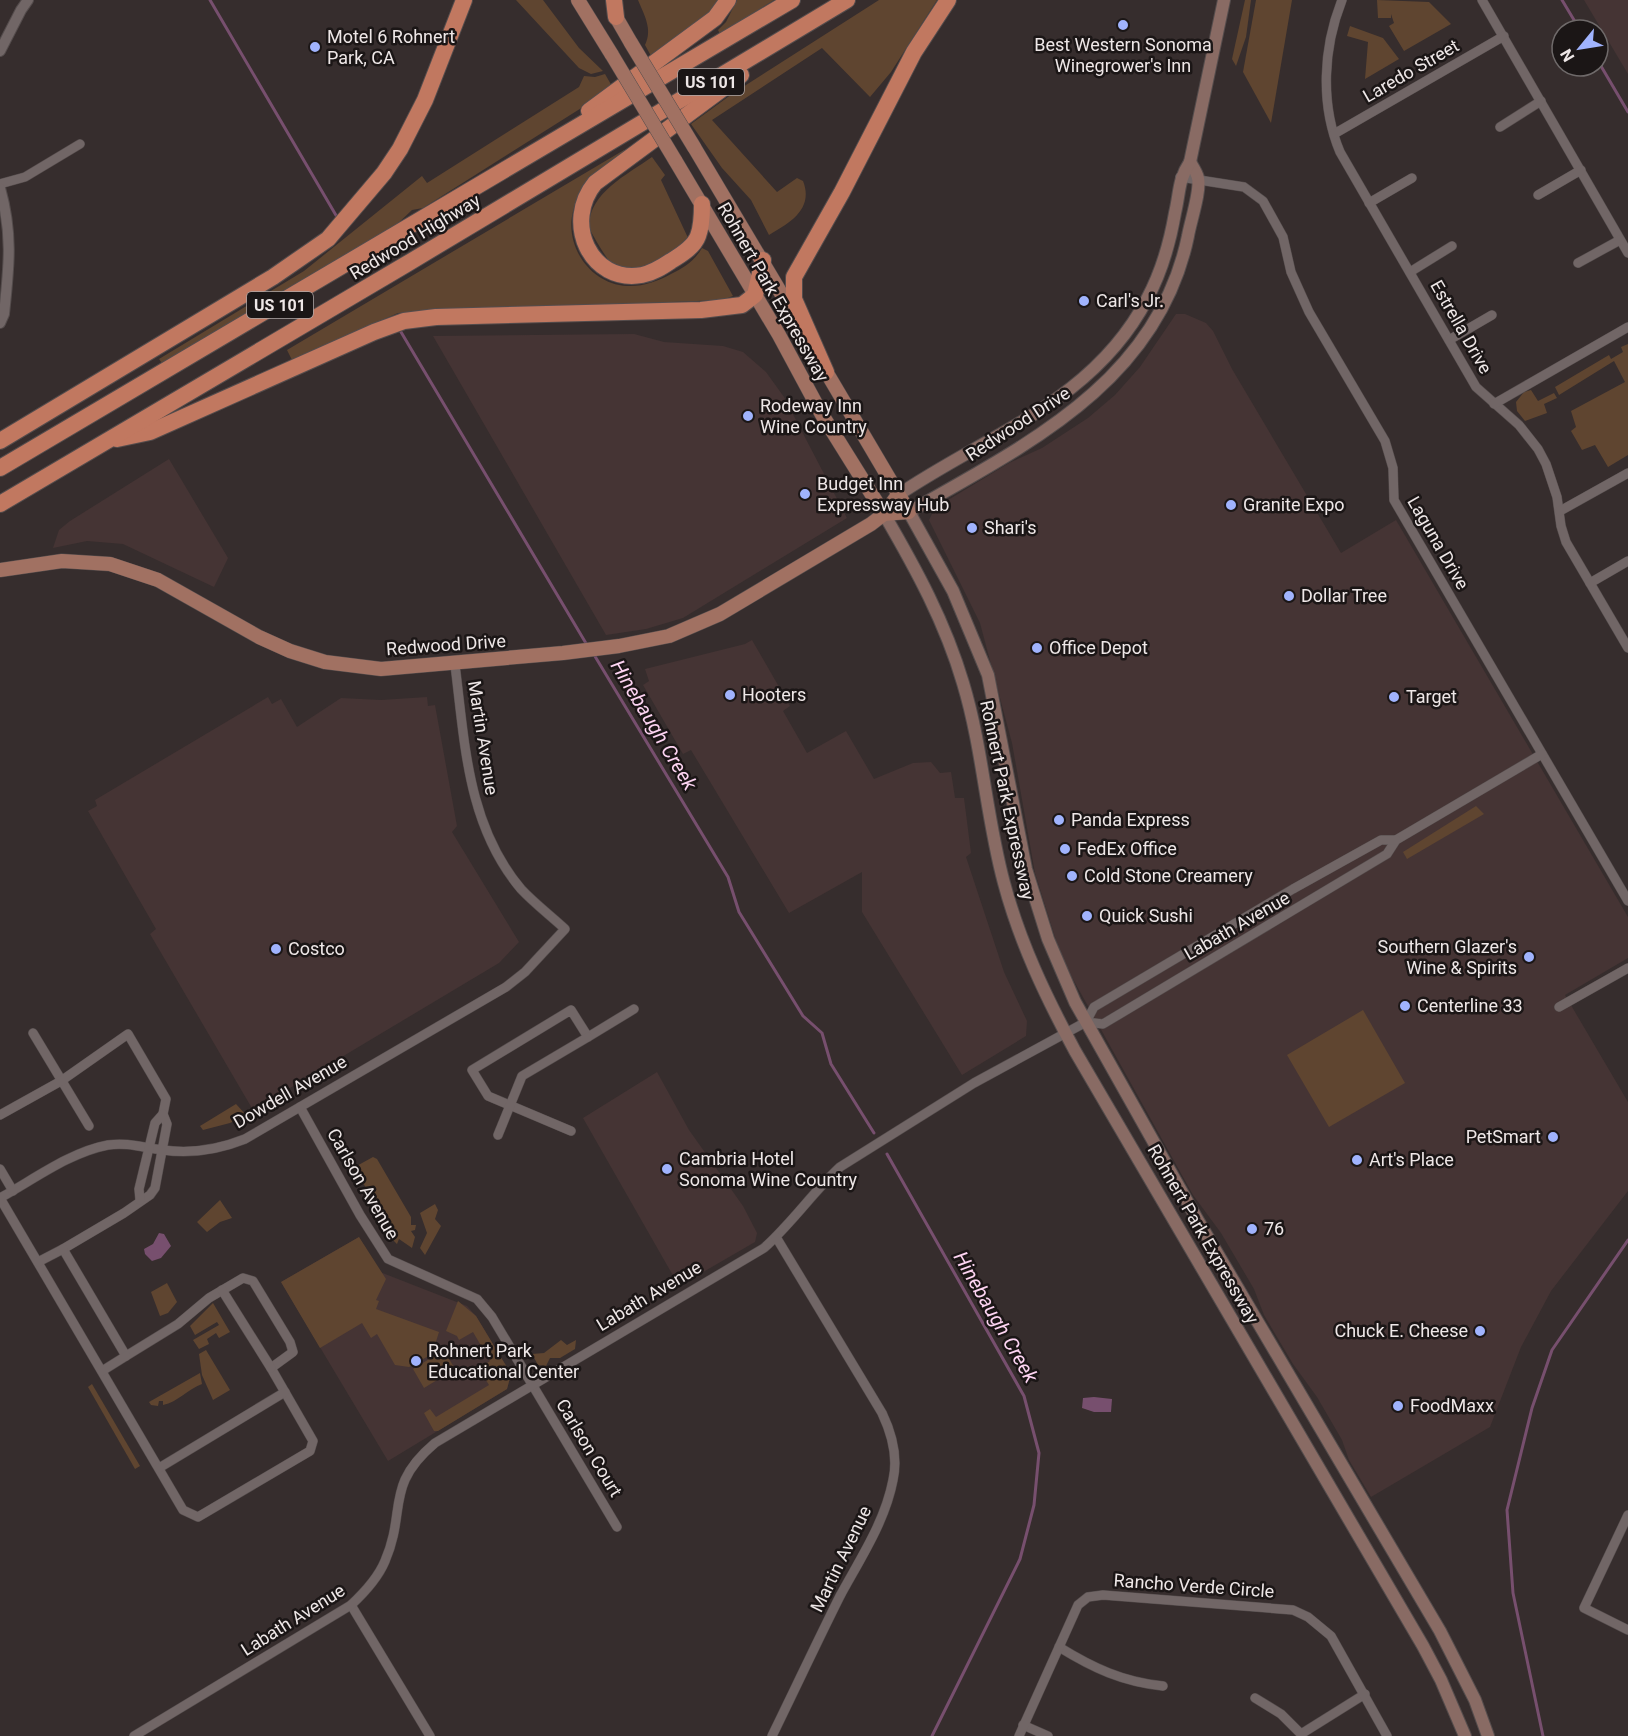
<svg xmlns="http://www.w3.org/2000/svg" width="1628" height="1736" viewBox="0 0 1628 1736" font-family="Roboto,sans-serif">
<rect width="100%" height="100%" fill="#362d2d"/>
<g fill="#453434">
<path d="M 1584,0 L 1628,0 L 1628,74 Z"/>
<path d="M 1176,314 L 1185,314 L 1206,323 L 1213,331 L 1232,369 L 1341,553 L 1396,520 L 1628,917 L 1628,958 L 1565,995 L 1628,1102 L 1628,1191 L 1551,1291 L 1521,1347 L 1490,1427 L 1371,1497 L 1349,1460 L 1342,1440 L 1317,1397 L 1293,1364 L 1264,1315 L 1254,1289 L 1221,1233 L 1193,1195 L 1069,972 L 1059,950 L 1035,873 L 1012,743 L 980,623 L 929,520 L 935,508 L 1009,463 L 1042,448 L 1088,418 L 1115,395 L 1140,367 Z"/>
<path d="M 634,334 L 664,342 L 723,346 L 743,352 L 766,372 L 784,397 L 847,518 L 683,618 L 646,629 L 606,635 L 433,336 Z"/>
<path d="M 169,459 L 228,558 L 214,587 L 123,544 L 87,541 L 53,548 L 59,530 L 70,521 Z"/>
<path d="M 752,640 L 790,706 L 783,711 L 807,753 L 846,731 L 874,779 L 913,763 L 931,762 L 940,773 L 951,772 L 955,798 L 964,798 L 971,853 L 966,857 L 1004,972 L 1027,1021 L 1026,1036 L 962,1075 L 862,912 L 862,872 L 789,913 L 691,750 L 683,754 L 643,685 L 649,681 L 645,669 L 745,644 Z"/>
<path d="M 268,697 L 272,704 L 281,699 L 297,727 L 341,698 L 381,700 L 427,697 L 428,706 L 435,705 L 457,826 L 452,832 L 519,942 L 499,963 L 253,1110 L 150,934 L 156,929 L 88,811 L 97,806 L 95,800 Z"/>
<path d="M 657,1072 L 689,1130 L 743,1206 L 757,1233 L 755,1242 L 679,1286 L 583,1118 Z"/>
<path d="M 359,1237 L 380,1272 L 467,1306 L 476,1316 L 511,1374 L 507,1389 L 388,1461 L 281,1282 Z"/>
</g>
<g fill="#5f4530">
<path d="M 516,0 L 543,0 L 579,48 L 603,71 L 591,74 L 579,68 Z"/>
<path d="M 638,0 L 719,0 L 715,8 L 651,56 L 645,45 C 653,29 644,15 638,0 Z"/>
<path d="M 737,0 L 774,0 L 720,34 L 718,30 L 726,22 Z"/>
<path d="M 879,0 L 937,0 L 891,72 L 870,97 L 822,48 L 712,120 L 777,192 L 797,178 L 803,181 C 814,209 790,223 769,235 L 751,200 L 722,168 L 691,124 L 732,94 Z"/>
<path d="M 1245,0 L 1251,0 L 1246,37 L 1236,66 L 1232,59 Z"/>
<path d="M 1256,0 L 1292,0 L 1271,123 L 1243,72 Z"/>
<path d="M 1377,0 L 1429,2 L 1451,24 L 1404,51 L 1389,26 L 1394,23 L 1391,14 L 1391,18 L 1378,18 Z"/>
<path d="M 1350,26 L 1383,38 L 1399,59 L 1365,79 L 1368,42 L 1347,36 Z"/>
<path d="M 605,74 L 613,88 L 423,208 L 412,210 L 393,228 L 164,366 L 159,359 L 304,271 L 422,176 L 427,183 L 579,87 L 584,76 L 595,77 Z"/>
<path d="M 624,150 L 626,153 C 613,165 587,183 579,197 C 557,234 585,284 627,286 C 642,287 658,281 671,274 C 684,268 695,260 702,248 L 708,251 L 733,296 L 722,300 L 398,313 L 292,360 L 287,350 Z"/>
<path d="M 652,157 L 665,175 L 661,180 L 689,240 C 671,252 629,287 609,261 C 602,251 595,239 589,228 C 588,193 627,175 652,157 Z"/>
<path d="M 1628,344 L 1628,455 L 1608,467 L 1595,445 L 1582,450 L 1571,431 L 1576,427 L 1571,411 L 1625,382 L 1614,361 L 1559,395 L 1555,387 L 1609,355 L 1611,359 L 1623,352 L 1621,347 Z"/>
<path d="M 1531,390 L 1538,401 L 1554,393 L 1557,398 L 1544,404 L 1547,413 L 1525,421 L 1517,411 L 1516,402 L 1524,392 Z"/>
<path d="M 1476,806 L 1484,814 L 1407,859 L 1403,852 Z"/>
<path d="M 1363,1010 L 1405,1083 L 1329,1127 L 1287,1055 Z"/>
<path d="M 236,1104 L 246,1115 L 230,1123 L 203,1130 L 200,1126 Z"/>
<path d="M 373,1157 L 377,1159 L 411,1217 L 411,1225 L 416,1225 L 415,1230 L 411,1231 L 415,1237 L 412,1248 L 399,1239 L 397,1244 L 392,1239 L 392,1227 L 379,1212 L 374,1200 L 353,1168 Z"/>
<path d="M 220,1200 L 232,1218 L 220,1222 L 207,1232 L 197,1222 Z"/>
<path d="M 435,1204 L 438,1210 L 435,1219 L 441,1226 L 425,1255 L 420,1248 L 427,1233 L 420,1213 Z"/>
<path d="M 359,1237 L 386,1279 L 376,1300 L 379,1301 L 376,1309 L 439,1332 L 432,1354 L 409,1367 L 395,1365 L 377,1334 L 371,1338 L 362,1323 L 320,1348 L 281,1282 Z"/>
<path d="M 167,1283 L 177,1302 L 168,1313 L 160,1316 L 151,1292 Z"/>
<path d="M 458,1301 L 476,1316 L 511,1374 L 507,1389 L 438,1431 L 434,1431 L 424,1413 L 430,1409 L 436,1417 L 489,1385 L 479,1369 L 490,1361 L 473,1332 L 459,1340 L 457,1336 L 446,1331 Z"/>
<path d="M 213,1303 L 230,1332 L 219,1338 L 216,1333 L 207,1339 L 209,1344 L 199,1349 L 193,1340 L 219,1325 L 217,1322 L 195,1335 L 190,1326 Z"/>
<path d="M 561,1340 L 567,1345 L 576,1340 L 575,1349 L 560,1358 L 550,1358 L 546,1366 L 538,1365 L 532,1354 L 544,1353 Z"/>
<path d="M 206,1350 L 230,1390 L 213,1400 L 202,1375 L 199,1354 Z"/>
<path d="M 444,1350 L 455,1369 L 424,1388 L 413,1369 Z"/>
<path d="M 200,1373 L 202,1384 C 188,1389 178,1402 163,1405 L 163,1401 L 159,1401 L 158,1406 L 151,1405 L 149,1402 Z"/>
<path d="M 92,1384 L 140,1466 L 135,1469 L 88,1387 Z"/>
</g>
<g fill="#774f6e">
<path d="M 159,1233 L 164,1234 L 171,1246 L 161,1258 L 152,1261 L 145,1254 L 144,1249 L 153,1244 Z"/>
<path d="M 1094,1397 L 1112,1399 L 1111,1412 L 1094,1412 L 1082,1408 L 1083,1398 Z"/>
</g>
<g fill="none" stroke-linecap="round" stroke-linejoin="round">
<g stroke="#774f6e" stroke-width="3">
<path d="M 210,0 L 337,217"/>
<path d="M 1562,0 L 1580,30"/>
<path d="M 1598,61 L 1628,112"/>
<path d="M 401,332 L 587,645"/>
<path d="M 593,653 L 728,877 L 739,912 L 803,1016 L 822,1033 L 831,1064 L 874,1133"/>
<path d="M 887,1154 L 1024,1396 L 1039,1453 L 1034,1505 L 1020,1559 L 932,1736"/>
<path d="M 1543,1736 L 1513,1593 L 1507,1510 L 1532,1408 L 1552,1350 L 1628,1240"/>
</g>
<defs>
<g id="minor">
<path d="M 1342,0 C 1323,48 1320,104 1340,152 L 1476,387 L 1519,425 L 1538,449 L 1546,464 L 1557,497 L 1561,526 L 1566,542 L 1628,648"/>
<path d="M 1482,0 L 1628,253"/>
<path d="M 1500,127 L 1541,101"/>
<path d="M 1334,134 L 1504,36"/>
<path d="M 1180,177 L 1244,187 L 1263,201 L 1283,237 L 1291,272 L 1309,312 L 1385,441 L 1393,468 L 1394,500 L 1628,901"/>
<path d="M 0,184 L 25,177 L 80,144"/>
<path d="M 1538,195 L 1581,170"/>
<path d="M 1369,203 L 1412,178"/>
<path d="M 1578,263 L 1620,240"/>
<path d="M 1410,272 L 1452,246"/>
<path d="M 1449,340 L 1492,315"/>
<path d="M 1494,404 L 1628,327"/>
<path d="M 1560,511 L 1628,473"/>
<path d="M 1590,583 L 1628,561"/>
<path d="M 1559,1007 L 1628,968"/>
<path d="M 1086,1022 L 1103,1024 L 1387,854 L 1396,840 L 1542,754"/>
<path d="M 33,1033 L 89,1126"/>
<path d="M 300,1107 L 360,1215 L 388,1259 L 477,1299 L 492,1317 L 617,1527"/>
<path d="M 0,1115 L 61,1081 L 128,1034 L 166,1099 L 163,1114 L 167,1124 L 155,1188 L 150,1195 L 124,1213 L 63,1249 L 126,1356 L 178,1324 L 209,1298 L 243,1278 L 253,1281 L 290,1342 L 293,1352 L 271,1368 L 313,1441 L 310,1451 L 198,1517 L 183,1510 L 0,1198 C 33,1180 70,1152 108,1145 C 128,1142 144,1148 163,1150 C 191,1154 220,1149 245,1139 L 506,987 L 525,972 L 565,929 C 551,916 534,903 521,889 C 467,825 465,743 455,665"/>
<path d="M 571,1131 L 488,1096 L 472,1070 L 571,1010 L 588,1037 L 634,1009"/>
<path d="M 498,1135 L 522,1076 L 588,1037"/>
<path d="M 0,1169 L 13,1191"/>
<path d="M 140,1200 L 139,1189 L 155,1123 L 163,1114"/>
<path d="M 38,1262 L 63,1249"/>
<path d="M 222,1290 L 271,1368"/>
<path d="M 102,1371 L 126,1356"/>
<path d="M 159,1468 L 285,1392"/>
<path d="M 1628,1515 L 1584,1608 L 1628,1630"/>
<path d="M 351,1605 L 430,1736"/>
<path d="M 1059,1647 C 1093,1668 1123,1682 1163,1686"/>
<path d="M 1255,1698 L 1281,1714 L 1301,1734 L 1365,1694"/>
<path d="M 1023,1725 L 1048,1736"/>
<path d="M 134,1736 L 351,1605 C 365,1592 378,1578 385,1561 C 407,1510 384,1486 435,1443 L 764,1248 C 792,1223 813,1192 840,1167 L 974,1083 L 1086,1022 L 1094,1007 L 1293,889 L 1381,840 L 1396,840"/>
<path d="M 772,1736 C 795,1689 817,1642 840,1596 C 860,1559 885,1522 893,1480 C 898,1458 892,1434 882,1413 L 776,1237"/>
<path d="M 1019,1736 L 1078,1605 L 1088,1597 L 1103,1595 L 1293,1610 L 1308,1617 L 1331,1636 L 1387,1736"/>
</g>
<g id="tertiary">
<path d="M 0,51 L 21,10 L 28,0"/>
<path d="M 0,188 C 13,234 9,267 4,314 L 0,323"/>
</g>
<g id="secondary">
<path d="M 1190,162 C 1193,167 1197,173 1198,178 C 1201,191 1190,223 1188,236 C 1158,382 1026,445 909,512 L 953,591 L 988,675 L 1026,869 L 1048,939 L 1075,1002 L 1197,1219 L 1440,1631 L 1475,1700 L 1488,1736"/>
<path d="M 898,495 C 988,434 1093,402 1147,299 C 1161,273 1170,242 1175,213 C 1180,192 1178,180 1190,162 L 1224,0"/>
<path d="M 884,514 C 916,569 945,622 963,683 C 983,749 986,817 1004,883 C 1020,943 1046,997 1075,1051 L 1423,1646 L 1441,1680 L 1465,1736"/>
</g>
<g id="primary">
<path d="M 578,0 L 612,55"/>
<path d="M 616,17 L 631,43"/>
<path d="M 694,147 L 794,315"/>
<path d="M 675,160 L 779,335 L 821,413 L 884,514"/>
<path d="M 821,363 L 909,512 L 884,514"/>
<path d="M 0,570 L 62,561 L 110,564 L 158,580 L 259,637 L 290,651 L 325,662 L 381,669 L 563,653 L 619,646 L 669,636 L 720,614 L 871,524 L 884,514 L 898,495"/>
</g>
<g id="motorway">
<path d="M 614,0 L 616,17"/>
<path d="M 589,111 L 715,18 L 728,0"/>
<path d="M 702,204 C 702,214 702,226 698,236 C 694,247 681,255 671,261 C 662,267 653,273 642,275 C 590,284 563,222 595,183 L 741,75"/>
<path d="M 826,372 L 794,299 L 794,277 L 842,192 L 914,52 L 948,0"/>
<path d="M 117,439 L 150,432 L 374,332 L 404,321 L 436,317 L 701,310 L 742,305 L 755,295 L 763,260"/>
<path d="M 0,441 L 273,277 L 328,239 L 384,173 L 400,149 L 425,100 L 464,0"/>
<path d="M 0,468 L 792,0"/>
<path d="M 0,504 L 405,265 L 847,0"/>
</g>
</defs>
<use href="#minor" stroke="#544c4c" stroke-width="10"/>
<use href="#tertiary" stroke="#544c4c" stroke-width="12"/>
<use href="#secondary" stroke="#544c4c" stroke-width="14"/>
<use href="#primary" stroke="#544c4c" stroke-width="15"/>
<use href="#motorway" stroke="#544c4c" stroke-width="18"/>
<use href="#minor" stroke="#716666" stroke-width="9"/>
<use href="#tertiary" stroke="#716666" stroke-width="10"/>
<use href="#secondary" stroke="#896b64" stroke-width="12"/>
<use href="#primary" stroke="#a17162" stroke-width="14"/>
<use href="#motorway" stroke="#c17860" stroke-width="16"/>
<defs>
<g id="primary-bridge">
<path d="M 631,43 L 694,147"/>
<path d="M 612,55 L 675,160"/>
</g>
</defs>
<use href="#primary-bridge" stroke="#544c4c" stroke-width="15" stroke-linecap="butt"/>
<use href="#primary-bridge" stroke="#a17162" stroke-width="14"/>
</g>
<g fill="#a0b3fd" stroke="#1b1616" stroke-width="2">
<circle cx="1123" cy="25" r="6"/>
<circle cx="315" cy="47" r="6"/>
<circle cx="1084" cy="301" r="6"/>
<circle cx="748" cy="416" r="6"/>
<circle cx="805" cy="494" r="6"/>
<circle cx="1231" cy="505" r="6"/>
<circle cx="972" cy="528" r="6"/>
<circle cx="1289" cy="596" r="6"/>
<circle cx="1037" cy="648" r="6"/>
<circle cx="730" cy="695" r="6"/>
<circle cx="1394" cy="697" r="6"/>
<circle cx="1059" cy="820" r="6"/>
<circle cx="1065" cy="849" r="6"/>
<circle cx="1072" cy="876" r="6"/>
<circle cx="1087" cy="916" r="6"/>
<circle cx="276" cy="949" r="6"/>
<circle cx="1529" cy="957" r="6"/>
<circle cx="1405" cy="1006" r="6"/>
<circle cx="1553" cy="1137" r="6"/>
<circle cx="1357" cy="1160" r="6"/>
<circle cx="667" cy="1169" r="6"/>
<circle cx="1252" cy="1229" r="6"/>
<circle cx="1480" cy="1331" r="6"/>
<circle cx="416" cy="1361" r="6"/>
<circle cx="1398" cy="1406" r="6"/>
</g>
<g text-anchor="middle" stroke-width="5" stroke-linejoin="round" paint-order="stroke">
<g fill="#1b1616" stroke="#afa8a8" stroke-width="1.5">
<rect x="678" y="69" width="66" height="26" rx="4.5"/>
<rect x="247" y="292" width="66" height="26" rx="4.5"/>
</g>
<g font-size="16" font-weight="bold" fill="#eee7e7">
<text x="711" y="88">US 101</text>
<text x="280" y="311">US 101</text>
</g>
<g font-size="18" fill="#eee7e7" stroke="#1b1616" text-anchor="start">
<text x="327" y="43">Motel 6 Rohnert<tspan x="327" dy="21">Park, CA</tspan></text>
<text x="1123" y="51" text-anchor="middle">Best Western Sonoma<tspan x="1123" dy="21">Winegrower's Inn</tspan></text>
<text x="1096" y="307">Carl's Jr.</text>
<text x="760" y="412">Rodeway Inn<tspan x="760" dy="21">Wine Country</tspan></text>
<text x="817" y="490">Budget Inn<tspan x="817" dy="21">Expressway Hub</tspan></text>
<text x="1243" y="511">Granite Expo</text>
<text x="984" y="534">Shari's</text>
<text x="1301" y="602">Dollar Tree</text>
<text x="1049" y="654">Office Depot</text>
<text x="742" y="701">Hooters</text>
<text x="1406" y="703">Target</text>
<text x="1071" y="826">Panda Express</text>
<text x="1077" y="855">FedEx Office</text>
<text x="1084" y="882">Cold Stone Creamery</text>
<text x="1099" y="922">Quick Sushi</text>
<text x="1517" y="953" text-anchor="end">Southern Glazer's<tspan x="1517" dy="21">Wine &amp; Spirits</tspan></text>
<text x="288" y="955">Costco</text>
<text x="1417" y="1012">Centerline 33</text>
<text x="1541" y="1143" text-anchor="end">PetSmart</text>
<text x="679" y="1165">Cambria Hotel<tspan x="679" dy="21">Sonoma Wine Country</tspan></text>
<text x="1369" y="1166">Art's Place</text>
<text x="1264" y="1235">76</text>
<text x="1468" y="1337" text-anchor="end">Chuck E. Cheese</text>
<text x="428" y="1357">Rohnert Park<tspan x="428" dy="21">Educational Center</tspan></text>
<text x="1410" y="1412">FoodMaxx</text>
</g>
<g font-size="18" fill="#eee7e7" stroke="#1b1616">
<text transform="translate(1411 71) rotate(-30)" y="6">Laredo Street</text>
<text transform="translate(415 237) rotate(-31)" y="6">Redwood Highway</text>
<text transform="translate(773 292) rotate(60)" y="6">Rohnert Park Expressway</text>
<text transform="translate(1461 327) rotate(60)" y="6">Estrella Drive</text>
<text transform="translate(1018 424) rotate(-33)" y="6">Redwood Drive</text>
<text transform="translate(1438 543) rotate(60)" y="6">Laguna Drive</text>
<text transform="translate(446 645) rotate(-4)" y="6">Redwood Drive</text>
<text transform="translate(483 738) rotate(81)" y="6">Martin Avenue</text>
<text transform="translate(1007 800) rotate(78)" y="6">Rohnert Park Expressway</text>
<text transform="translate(1237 926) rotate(-30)" y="6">Labath Avenue</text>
<text transform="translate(290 1092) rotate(-30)" y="6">Dowdell Avenue</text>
<text transform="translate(363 1184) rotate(60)" y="6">Carlson Avenue</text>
<text transform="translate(1203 1234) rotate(60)" y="6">Rohnert Park Expressway</text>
<text transform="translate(649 1296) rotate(-31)" y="6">Labath Avenue</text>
<text transform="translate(589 1448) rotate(59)" y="6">Carlson Court</text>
<text transform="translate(841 1559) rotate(-64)" y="6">Martin Avenue</text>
<text transform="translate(1194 1586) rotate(4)" y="6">Rancho Verde Circle</text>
<text transform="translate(293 1620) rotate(-32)" y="6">Labath Avenue</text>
</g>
<g font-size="20" font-style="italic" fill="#fdd4f2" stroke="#1b1616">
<text transform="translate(654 725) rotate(59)" y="7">Hinebaugh Creek</text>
<text transform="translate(996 1317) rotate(60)" y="7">Hinebaugh Creek</text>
</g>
</g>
<g transform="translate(1580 48) rotate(240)"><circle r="28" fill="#1b1616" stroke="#6f6a6a" stroke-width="1.5"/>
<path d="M0-4.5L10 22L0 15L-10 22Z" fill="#a0b3fd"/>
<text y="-9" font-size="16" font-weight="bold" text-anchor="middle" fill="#eee7e7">N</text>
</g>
</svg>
